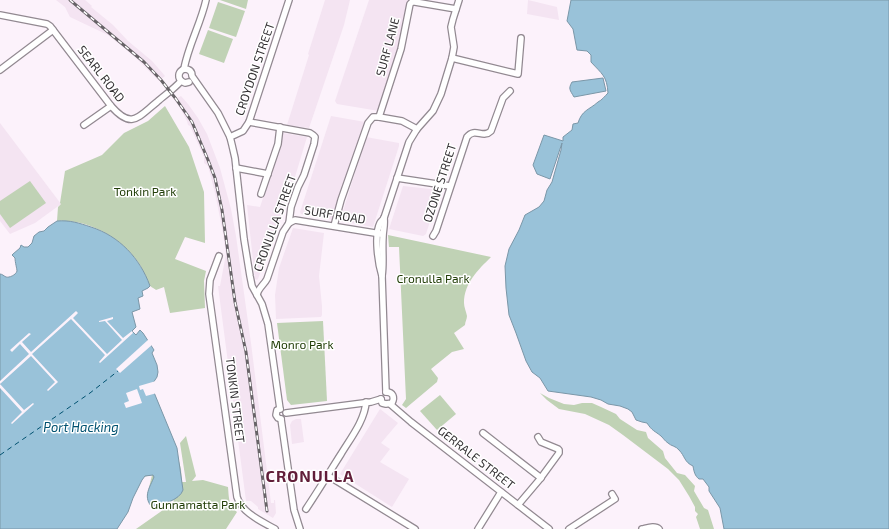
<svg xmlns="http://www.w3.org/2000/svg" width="889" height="529" viewBox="0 0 889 529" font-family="'Exo 2',sans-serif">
<rect width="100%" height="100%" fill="#fcf2fb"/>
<g fill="#f4e4f2">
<path d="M 56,0 L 85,0 L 92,6 L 91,7 L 113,25 L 128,41 L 152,61 L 165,76 L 159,81 L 134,56 L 108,35 L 70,17 L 65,7 Z"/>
<path d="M 325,0 L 350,0 L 344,25 L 309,128 L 287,125 L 309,55 L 308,54 Z"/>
<path d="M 369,0 L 408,0 L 400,40 L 379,111 L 337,104 L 335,101 Z"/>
<path d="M 528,0 L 557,7 L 559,20 L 527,14 Z"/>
<path d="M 181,96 L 188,104 L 198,118 L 207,134 L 220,168 L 231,209 L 236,236 L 251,343 L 271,503 L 274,503 L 274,500 L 275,500 L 276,513 L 273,518 L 258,509 L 258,507 L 251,501 L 246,501 L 218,286 L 220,286 L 226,254 L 223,233 L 215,193 L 208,166 L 204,163 L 204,157 L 190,126 L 188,125 L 187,121 L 179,106 L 174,100 Z"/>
<path d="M 331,116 L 365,122 L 333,220 L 301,214 L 300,212 Z"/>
<path d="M 0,123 L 61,204 L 35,223 L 10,234 L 0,221 Z"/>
<path d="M 283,133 L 307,137 L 295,177 L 258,279 L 257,280 L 255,279 L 247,205 L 260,207 L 281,144 Z"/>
<path d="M 366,137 L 399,143 L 399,146 L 373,227 L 340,221 Z"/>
<path d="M 403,186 L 440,190 L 426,234 L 423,236 L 389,229 Z"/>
<path d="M 293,228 L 324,233 L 319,276 L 322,306 L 322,315 L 321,317 L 276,319 L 275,295 L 279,268 Z"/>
<path d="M 380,409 L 398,423 L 381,443 L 390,449 L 380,462 L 409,479 L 392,507 L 340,474 Z"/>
<path d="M 296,419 L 301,419 L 304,442 L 292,444 L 290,425 L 292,421 Z"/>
</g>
<g fill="#c0d2b5">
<path d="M 220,0 L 248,0 L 246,9 Z"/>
<path d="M 218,2 L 245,11 L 236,37 L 209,28 Z"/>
<path d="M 208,30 L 233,39 L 224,63 L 199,54 Z"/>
<path d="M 165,106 L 189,147 L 204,192 L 205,243 L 185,237 L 175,259 L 206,271 L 204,281 L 205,308 L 170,313 L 164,287 L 156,290 C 154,288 150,287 149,284 C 148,283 148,280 147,279 C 144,273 142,267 138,262 C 120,237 88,219 57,221 L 58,207 L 61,204 L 60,203 L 65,171 L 102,155 L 124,133 L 148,121 Z"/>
<path d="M 30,181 L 46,203 L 10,228 L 0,214 L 0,201 Z"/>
<path d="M 388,235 L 491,257 C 478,270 464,283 464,303 C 464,307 466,311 467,316 C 467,319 465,322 465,325 L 454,333 L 464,349 L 452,352 L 431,369 L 438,378 L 437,382 L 406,408 L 402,405 L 406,399 L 399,247 L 389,247 Z"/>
<path d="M 323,321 L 327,401 L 291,405 L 287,400 L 277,323 Z"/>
<path d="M 540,393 L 549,398 L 564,404 L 574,405 L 582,403 L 592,403 L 601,407 L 616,414 L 620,419 L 637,430 L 646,432 L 648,438 L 663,451 L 665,458 L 677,473 L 685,475 L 695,486 L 694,491 L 704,508 L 708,510 L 714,529 L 700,529 L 696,517 L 698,514 L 695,511 L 695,507 L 689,496 L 679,480 L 668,469 L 623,435 L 609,425 L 585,414 L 559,409 L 547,400 Z"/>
<path d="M 440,395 L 456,414 L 437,430 L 420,411 Z"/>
<path d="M 138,414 L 173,439 L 181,469 L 182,482 L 186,482 L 180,443 L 186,436 L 196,476 L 192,481 L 203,480 L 228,487 C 229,497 228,505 237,512 L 226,529 L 136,529 L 173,503 L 174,499 L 150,505 L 147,496 L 152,475 L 143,477 L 138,488 Z"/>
</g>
<g fill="#99c2d9" stroke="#7b97a8">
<path d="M 571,0 L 889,0 L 889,529 L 724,529 L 720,508 L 709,491 L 709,487 L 703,479 L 699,479 C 695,476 694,472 693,466 C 684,462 685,456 679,450 C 676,446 671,446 668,443 C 665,441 664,439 661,436 C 655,431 652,431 647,423 L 642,422 L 636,420 L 632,412 L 628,409 L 620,406 L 608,404 L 601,400 L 591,397 L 548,391 L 540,378 L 532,372 L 526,361 L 516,333 L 509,315 L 506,288 L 505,266 L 509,249 L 519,230 L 525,215 L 539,207 L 544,201 L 547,190 L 552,182 L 561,150 L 562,143 L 550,179 L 537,174 L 533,165 L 544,135 L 563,141 L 563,137 L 572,130 L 573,124 L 578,123 C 582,110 589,110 598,102 C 602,100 605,96 608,93 C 607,76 602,74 591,62 L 591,55 L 587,51 L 577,50 L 573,29 L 567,21 Z"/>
<path d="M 603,78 L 606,91 L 574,97 C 570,90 568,89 572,82 Z"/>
<path d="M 57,221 C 70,220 79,223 91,227 C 119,236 140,258 150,286 L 148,288 L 142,291 L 143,296 L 138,298 L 140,309 L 132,312 L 136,327 L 132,331 L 136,335 L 140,330 L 143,333 L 154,350 L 152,353 L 157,365 L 158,372 L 157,377 L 153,383 L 153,390 L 177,448 L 183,490 C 180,500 160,506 151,506 C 143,496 150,487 154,477 L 153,475 L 145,476 L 142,480 L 133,498 L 128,512 L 117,529 L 0,529 L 0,274 C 2,274 4,276 6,277 C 9,278 16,275 17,271 C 17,269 15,262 15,258 L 12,255 L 13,254 L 20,248 L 21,245 L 24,247 L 28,247 L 32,243 L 34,236 L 39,232 L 44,231 L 48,227 Z"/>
</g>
<g fill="#fcf2fb">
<path d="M 76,311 L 78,313 L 73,318 L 107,354 L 122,340 L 105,321 L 99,322 L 99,321 L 113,317 L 113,319 L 107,321 L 123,338 L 132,331 L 133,333 L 100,363 L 99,362 L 105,355 L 71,319 L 32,354 L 58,382 L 48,391 L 47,390 L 55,382 L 31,356 L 0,384 L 24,410 L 33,403 L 34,404 L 12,424 L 11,423 L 22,412 L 0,388 L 0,381 L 29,354 L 20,344 L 12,352 L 10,350 L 29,333 L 31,334 L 22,342 L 31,352 Z"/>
<path d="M 149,339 L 153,344 L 120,373 L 116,369 Z"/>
<path d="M 156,381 L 154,385 L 157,393 L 146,396 L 143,389 L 140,390 L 139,386 Z"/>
<path d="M 137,389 L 142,403 L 126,408 L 124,403 L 129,401 L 126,393 Z"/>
</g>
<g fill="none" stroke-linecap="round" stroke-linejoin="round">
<path stroke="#005170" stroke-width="1" stroke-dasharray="5 4" stroke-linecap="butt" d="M 0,455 L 90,393 L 118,371"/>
<defs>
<g id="minor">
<path d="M 0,15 L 47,24 L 50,26 L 111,106 C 132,130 138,117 157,102 C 165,95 174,89 181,81"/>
<path d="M 452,58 L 518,74 L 521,38"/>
<path d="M 184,69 C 189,69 192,71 192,76 L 218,113 L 230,137 L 232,145 L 235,158 L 244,239 L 250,276 L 252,286 L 262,304 L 268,324 L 280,409"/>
<path d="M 184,69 C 188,46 201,23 206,0"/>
<path d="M 0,70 L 53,30"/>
<path d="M 181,81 C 177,76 179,71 184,69"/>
<path d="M 181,81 L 185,83 L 189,82"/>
<path d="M 379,117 L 401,49 L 410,4 L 412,2 L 415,2 L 456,9"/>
<path d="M 249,122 L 310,133 L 313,135 L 315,137 L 314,144 L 304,175 L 298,187 L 291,207 L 289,223 L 283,232 L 267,279 C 264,285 258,288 257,295"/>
<path d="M 84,125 L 111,106"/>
<path d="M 230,137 L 243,131 L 249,122 L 289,0"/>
<path d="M 236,168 L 268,174"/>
<path d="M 397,178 L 450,186"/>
<path d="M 261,194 L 278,144 L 280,127"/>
<path d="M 384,218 C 385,226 383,230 383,237 C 382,250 384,263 382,276 L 386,392"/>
<path d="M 289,223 L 295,220 L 381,234"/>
<path d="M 334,226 L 341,200 L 368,123 L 373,117 L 379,117 L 402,121 L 417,129"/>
<path d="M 433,236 L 436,231 L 467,137 C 475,127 483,139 491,131 L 503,98 L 510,91"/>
<path d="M 219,256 L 210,280 L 209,294 L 237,497 C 242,513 261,521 275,529"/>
<path d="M 382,276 C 378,263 374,235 380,223 C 381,221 383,220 384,218 L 409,142 L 417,129 L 433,111 L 441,94 L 452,58 L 454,47 L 451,27 L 453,19 L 459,0"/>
<path d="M 381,399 L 382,403 L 386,404 L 392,403 C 395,397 393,392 386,392"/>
<path d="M 390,404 L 411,422 L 549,529"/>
<path d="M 280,409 L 277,410 L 276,415 L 278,418 L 281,419"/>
<path d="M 286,413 L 371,402 L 381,399"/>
<path d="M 281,419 L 294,510 L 300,529"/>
<path d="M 483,433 L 541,478"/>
<path d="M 327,475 L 415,529"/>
<path d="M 518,505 L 540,479 L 559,453 L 559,450 L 558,449 L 541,442 L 538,437"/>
<path d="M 306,509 C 318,491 329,473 341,454 C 350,439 365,420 366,402"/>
<path d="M 478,529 L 501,492"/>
<path d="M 569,529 L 615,499 L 612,494"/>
<path d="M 642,529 C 647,528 655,525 659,529"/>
</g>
</defs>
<use href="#minor" stroke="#928991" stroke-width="8"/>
<use href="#minor" stroke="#fff" stroke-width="5.5"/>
<defs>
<path id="rail" d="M 70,0 L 126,47 L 144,62 L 161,80 L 176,99 L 192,122 L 208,160 L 215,178 L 222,210 L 235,302 L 246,352 L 267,511"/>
</defs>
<use href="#rail" stroke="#676367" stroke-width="3"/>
<use href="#rail" stroke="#fff" stroke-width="1.5" stroke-dasharray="4.5" stroke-linecap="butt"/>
</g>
<g text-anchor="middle" stroke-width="3" stroke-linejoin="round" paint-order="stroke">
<g font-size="12" fill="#353235" stroke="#fff">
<text transform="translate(388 47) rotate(-75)" y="4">SURF LANE</text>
<text transform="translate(255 69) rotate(-71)" y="4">CROYDON STREET</text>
<text transform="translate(101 74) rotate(52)" y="4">SEARL ROAD</text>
<text transform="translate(440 183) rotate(-72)" y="4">OZONE STREET</text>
<text transform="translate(335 215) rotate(9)" y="4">SURF ROAD</text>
<text transform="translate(275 223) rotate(-70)" y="4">CRONULLA STREET</text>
<text transform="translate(235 400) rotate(83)" y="4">TONKIN STREET</text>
<text transform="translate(476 458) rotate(38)" y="4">GERRALE STREET</text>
</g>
<g font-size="12" fill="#223e08" stroke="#fff">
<text x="145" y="196">Tonkin Park</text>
<text x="433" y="283">Cronulla Park</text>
<text x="302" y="349">Monro Park</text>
<text x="198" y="509">Gunnamatta Park</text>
</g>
<g font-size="13" font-style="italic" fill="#005170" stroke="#fff">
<text x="81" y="432">Port Hacking</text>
</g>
<g font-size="16" font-weight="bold" letter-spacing="1" fill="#611e39" stroke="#fff">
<text x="310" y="482">CRONULLA</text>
</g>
</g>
</svg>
